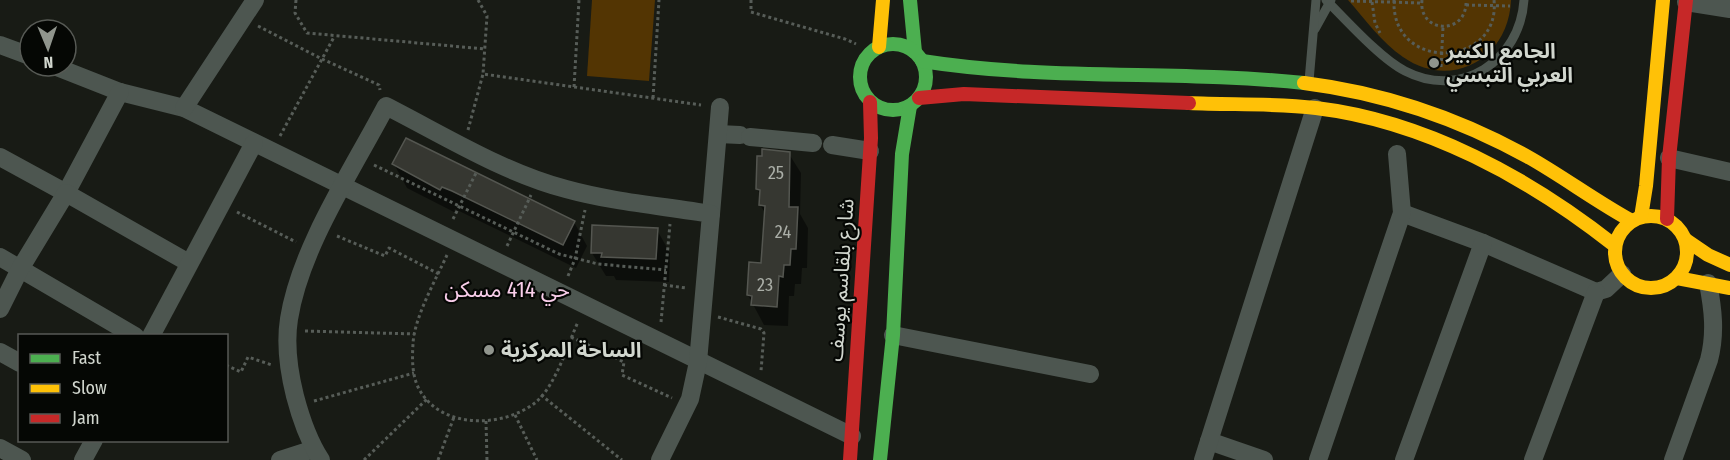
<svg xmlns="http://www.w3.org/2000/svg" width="1730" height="460" viewBox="0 0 1730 460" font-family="'Fira Sans Condensed','Noto Sans Arabic',sans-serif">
<rect width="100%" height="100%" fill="#181b15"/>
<g fill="#533503">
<path d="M 592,0 L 655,0 L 649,81 L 587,76 Z"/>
<path d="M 1348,0 L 1511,0 C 1509,58 1452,91 1403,57 C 1382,43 1365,19 1348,0 Z"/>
</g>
<g fill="#0007">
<path d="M 789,154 L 801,173 L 800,214 L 808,228 L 807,268 L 802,268 L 801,284 L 795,284 L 794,296 L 789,296 L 788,326 L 764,325 L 748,295 L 763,265 L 766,214 L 760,205 L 761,196 L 757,189 Z"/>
<path d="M 394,164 L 574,222 L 587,246 L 576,268 L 455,209 L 454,212 L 407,188 Z"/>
<path d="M 657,230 L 670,253 L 669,282 L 616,280 L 614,276 L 606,276 L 592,253 Z"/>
</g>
<g fill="#363731" stroke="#545650" stroke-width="1.5">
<path d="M 406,138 L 575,221 L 563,245 L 452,191 L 442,187 L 440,190 L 392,164 Z"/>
<path d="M 762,149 L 790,152 L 789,207 L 798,207 L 796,249 L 791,249 L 790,265 L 784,265 L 783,277 L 779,276 L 777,307 L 751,305 L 752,296 L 747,295 L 749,262 L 761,263 L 765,206 L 759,205 L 760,190 L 756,189 L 757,156 L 762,156 Z"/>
<path d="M 592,225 L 658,228 L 656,259 L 601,257 L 602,253 L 591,253 Z"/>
</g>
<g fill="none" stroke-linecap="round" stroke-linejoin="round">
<g stroke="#575d58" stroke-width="3" stroke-dasharray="3 3" stroke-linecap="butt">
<path d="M 296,0 L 295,13 L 307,33 L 485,49"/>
<path d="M 478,0 L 487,16 L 483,74"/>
<path d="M 751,0 L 751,12 L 845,39 L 856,44"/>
<path d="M 1394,0 C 1391,73 1501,68 1494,0"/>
<path d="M 1422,0 C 1418,34 1468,36 1466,0"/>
<path d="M 1351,1 L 1421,3"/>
<path d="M 1372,2 L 1375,23 L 1380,33"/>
<path d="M 1466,5 L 1510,6"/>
<path d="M 258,26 L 322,59 L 379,85 L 380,90"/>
<path d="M 1441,67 L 1443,27"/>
<path d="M 574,87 L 579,0"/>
<path d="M 653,98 L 659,0"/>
<path d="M 468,130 L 483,74 L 701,105"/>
<path d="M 280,136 L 334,37"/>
<path d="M 374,165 L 559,254 L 598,264 L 666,270"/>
<path d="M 237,212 L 296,242"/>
<path d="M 453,219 L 477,171"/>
<path d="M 337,236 L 385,256 L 389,248 L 439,274"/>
<path d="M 507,246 L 531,195"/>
<path d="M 447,255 C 436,279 414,318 413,344 C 412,359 412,376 419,389 C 441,430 504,428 536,402 C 556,385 567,346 578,322"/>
<path d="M 568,276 L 575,259 L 585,210"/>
<path d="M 664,285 L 686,288"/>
<path d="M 718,317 L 761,329 L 764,333 L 761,371"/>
<path d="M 661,322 L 670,224"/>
<path d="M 305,331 L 415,334"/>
<path d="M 571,337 L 624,362 L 622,375 L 672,398"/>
<path d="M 226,365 L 241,372 L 248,357 L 272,365"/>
<path d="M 541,395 L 622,460"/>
<path d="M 314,401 L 414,373"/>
<path d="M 515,415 L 537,460"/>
<path d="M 486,421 L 487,460"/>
<path d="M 364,460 L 427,399"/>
<path d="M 438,460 L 454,417"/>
</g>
<g stroke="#4d5650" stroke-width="9">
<path d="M 1326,0 C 1346,20 1381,59 1405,71 C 1461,100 1520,61 1524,0"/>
<path d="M 1315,29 L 1331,0"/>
<path d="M 1309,81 L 1316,0"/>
</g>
<g stroke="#4d5650" stroke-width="18">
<path d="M 1686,2 L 1730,9"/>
<path d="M 0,45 L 30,56"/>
<path d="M 54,66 L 120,92 L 184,108 L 852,436"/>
<path d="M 184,108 L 255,0"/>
<path d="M 718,134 L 740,135"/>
<path d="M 750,137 L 813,143"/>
<path d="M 832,145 L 870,151"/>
<path d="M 0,157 L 66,193 L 120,92"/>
<path d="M 1669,158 L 1730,172"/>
<path d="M 1402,213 L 1483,243 L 1596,292 L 1606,289 L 1622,274"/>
<path d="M 711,214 L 720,107"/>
<path d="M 0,257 L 135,336"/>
<path d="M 0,309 L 20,269 L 66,193 L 189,263"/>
<path d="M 893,335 L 1090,374"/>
<path d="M 151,336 L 254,143"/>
<path d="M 0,352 L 20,363"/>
<path d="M 1209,441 L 1264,460"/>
<path d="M 0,448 L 22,460"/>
<path d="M 83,460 L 94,440"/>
<path d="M 280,460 L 314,449"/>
<path d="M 321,460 C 308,440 301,419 295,396 C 289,372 285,344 289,319 C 300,248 353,169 386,106 C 443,135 504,173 566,189 C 613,202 663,206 711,214 L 698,362 L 690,399 L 660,460"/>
<path d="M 1203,460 L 1315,108"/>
<path d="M 1318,460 L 1402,213 L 1397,154"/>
<path d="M 1404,460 L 1483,243"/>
<path d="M 1533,460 L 1596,292"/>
<path d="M 1673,460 L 1709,360 C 1716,333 1713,309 1708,283"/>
</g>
<g stroke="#4caf50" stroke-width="14">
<path d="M 910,0 L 915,52"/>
<circle cx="893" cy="77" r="33"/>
<path d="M 922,61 C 1049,81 1177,70 1304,83"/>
<path d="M 880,460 L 893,335 L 902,154 L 910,106"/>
</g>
<g stroke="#ffc107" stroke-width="14">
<path d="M 879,47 L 883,0"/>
<path d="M 1304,83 C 1384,93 1460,119 1530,158 C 1565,178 1597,202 1632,221"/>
<path d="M 1189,103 C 1231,105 1274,103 1316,108 C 1425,121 1529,178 1614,245"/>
<circle cx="1651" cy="252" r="36"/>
<path d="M 1641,217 L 1646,186 L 1663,0"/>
<path d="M 1686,240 L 1708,255 L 1730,265"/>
<path d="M 1677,278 L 1730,288"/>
</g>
<g stroke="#c62828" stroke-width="14">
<path d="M 919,98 L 964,94 L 1189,103"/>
<path d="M 1667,219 L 1669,158 L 1686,0"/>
<path d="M 850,460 L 871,138 L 870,102"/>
</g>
</g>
<g fill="#90958d" stroke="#050704" stroke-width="2">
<circle cx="1434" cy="63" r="6"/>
<circle cx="489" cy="350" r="6"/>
</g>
<g text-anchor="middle" stroke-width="4.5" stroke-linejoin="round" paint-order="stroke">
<g font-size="18" fill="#aaaea7">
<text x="776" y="179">25</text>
<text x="783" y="238">24</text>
<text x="765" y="291">23</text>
</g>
<g font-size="21" font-weight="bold" fill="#d1d6ce" stroke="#050704" text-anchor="start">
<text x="1446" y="58">الجامع الكبير<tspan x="1446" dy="24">العربي التبسي</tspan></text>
<text x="501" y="357">الساحة المركزية</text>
</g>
<g font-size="21" fill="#d1d6ce" stroke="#050704">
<text transform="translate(841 280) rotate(-86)" y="7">شارع بلقاسم يوسف</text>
</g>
<g font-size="22" fill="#f9ceea" stroke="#050704">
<text x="507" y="297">حي 414 مسكن</text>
</g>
</g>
<rect x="18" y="334" width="210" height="108" fill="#050704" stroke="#575a55" stroke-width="1.5"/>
<rect x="30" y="354" width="30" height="9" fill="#4caf50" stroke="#575a55" stroke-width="1.5"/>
<text x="72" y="364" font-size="18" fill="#d1d6ce">Fast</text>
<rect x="30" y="384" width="30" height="9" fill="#ffc107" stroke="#575a55" stroke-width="1.5"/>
<text x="72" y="394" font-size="18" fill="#d1d6ce">Slow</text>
<rect x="30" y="414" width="30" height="9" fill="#c62828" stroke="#575a55" stroke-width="1.5"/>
<text x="72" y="424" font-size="18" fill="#d1d6ce">Jam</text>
<g transform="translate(48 48) rotate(178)"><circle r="28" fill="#050704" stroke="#575a55" stroke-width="1.5"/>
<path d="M0-4.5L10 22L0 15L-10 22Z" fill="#90958d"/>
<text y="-9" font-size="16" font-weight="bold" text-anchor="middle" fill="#d1d6ce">N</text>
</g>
</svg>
